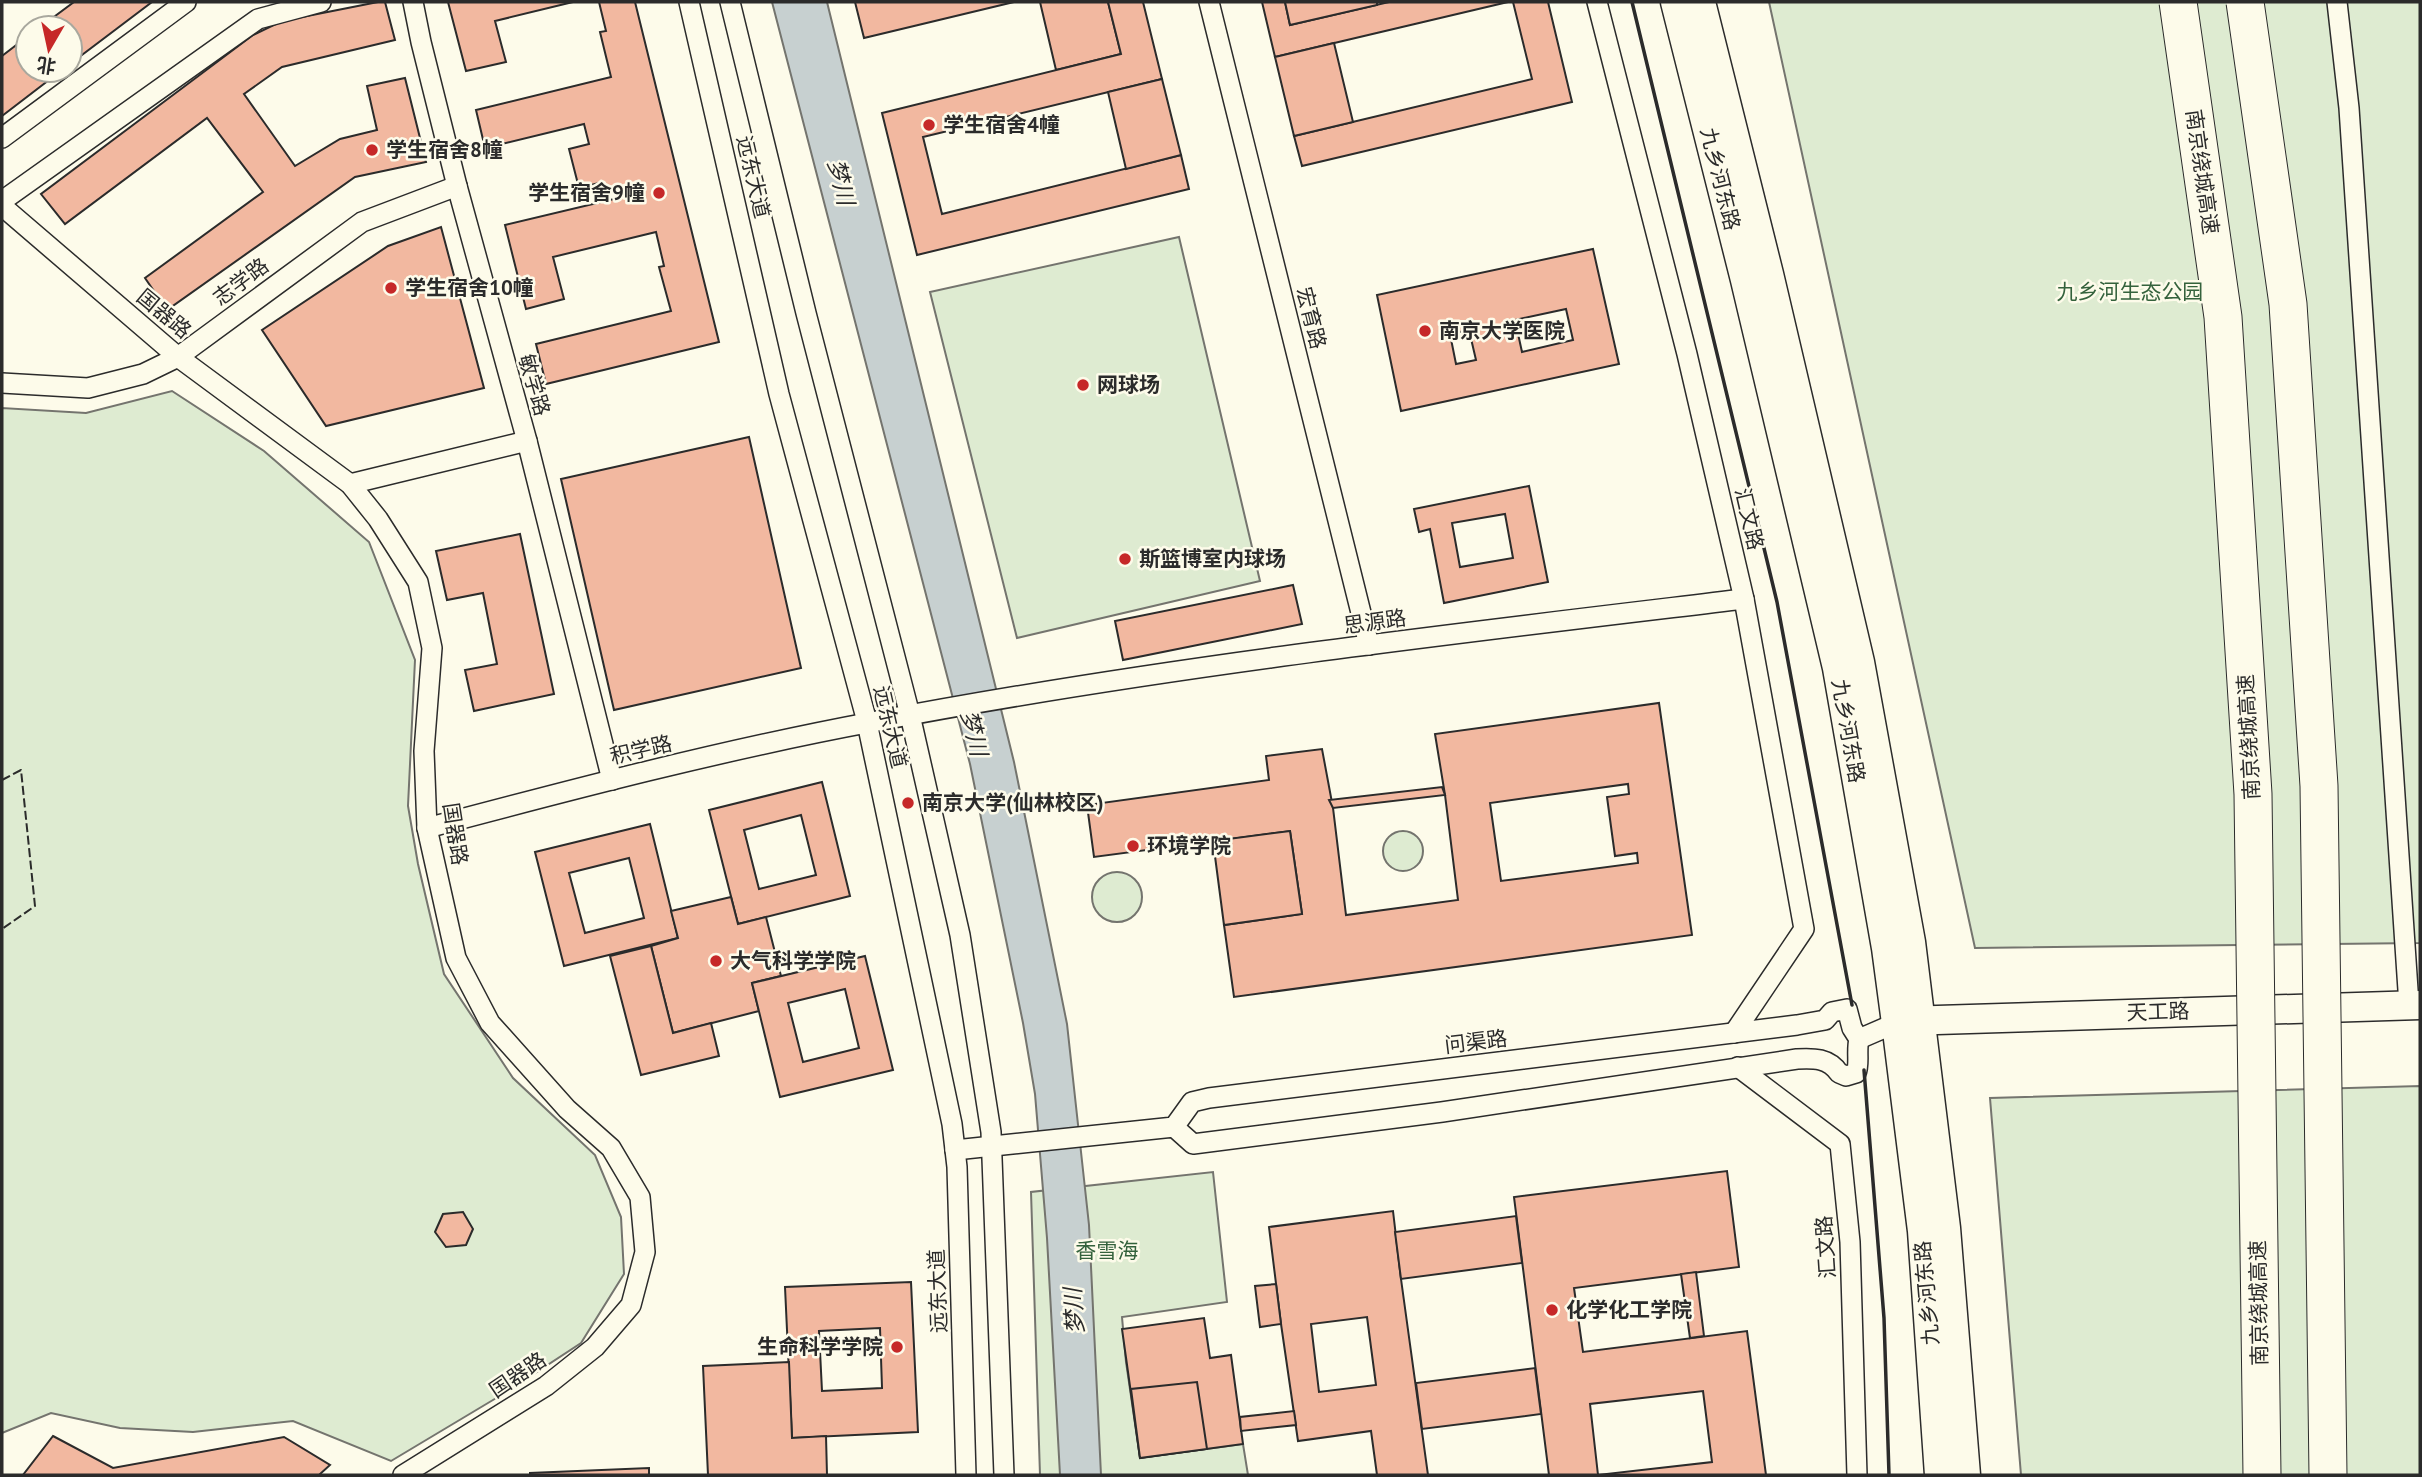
<svg xmlns="http://www.w3.org/2000/svg" width="2422" height="1477" viewBox="0 0 2422 1477" font-family="'PT Sans','Noto Sans SC',sans-serif">
<rect width="100%" height="100%" fill="#fdfbea"/>
<g fill="#deebd1" stroke="#74746e" stroke-width="2">
<path d="M 1769,2 L 2420,2 L 2420,943 L 1975,948 Z"/>
<path d="M 1179,237 L 1260,581 L 1017,638 L 930,292 Z"/>
<path d="M 172,391 L 264,451 L 369,542 L 415,660 L 408,806 L 418,864 L 444,974 L 513,1078 L 595,1155 L 621,1217 L 624,1274 L 581,1343 L 508,1391 L 391,1461 L 293,1421 L 193,1432 L 120,1428 L 51,1413 L 2,1433 L 2,408 L 86,413 Z"/>
<circle cx="1403" cy="851" r="20"/>
<circle cx="1117" cy="897" r="25"/>
<path d="M 2420,1086 L 2420,1475 L 2021,1475 L 1990,1098 Z"/>
<path d="M 1213,1172 L 1227,1302 L 1122,1317 L 1126,1362 L 1140,1458 L 1243,1444 L 1248,1475 L 1040,1475 L 1031,1192 Z"/>
</g>
<path fill="#c7d0d0" stroke="#74746e" stroke-width="2" d="M 772,2 L 827,2 L 1014,762 L 1067,1024 L 1089,1225 L 1101,1475 L 1060,1475 L 1047,1238 L 1035,1094 L 1023,1023 L 970,764 Z"/>
<g fill="#f2b8a0" stroke="#2b2b2b" stroke-width="2" fill-rule="evenodd">
<path d="M 74,2 L 152,2 L 70,64 L 70,28 L 39,28 Z"/>
<path d="M 378,2 L 385,2 L 395,40 L 282,67 L 244,94 L 295,166 L 340,139 L 377,130 L 367,86 L 405,78 L 426,162 L 355,177 L 167,310 L 145,278 L 263,192 L 207,118 L 65,224 L 41,194 L 253,35 L 282,21 Z"/>
<path d="M 448,2 L 573,2 L 495,21 L 506,62 L 466,71 Z"/>
<path d="M 599,2 L 635,2 L 719,342 L 546,384 L 536,344 L 671,311 L 659,267 L 664,266 L 656,232 L 553,257 L 564,299 L 526,309 L 505,225 L 635,194 L 633,185 L 602,193 L 599,183 L 579,188 L 569,149 L 589,144 L 584,124 L 485,148 L 476,110 L 611,77 L 600,32 L 606,31 Z"/>
<path d="M 855,2 L 1014,2 L 864,38 Z"/>
<path d="M 1040,2 L 1108,2 L 1121,54 L 1056,70 Z"/>
<path d="M 1108,2 L 1143,2 L 1162,79 L 923,137 L 942,214 L 1181,155 L 1189,189 L 917,255 L 882,113 L 1121,54 Z"/>
<path d="M 1262,2 L 1285,2 L 1290,25 L 1389,2 L 1508,2 L 1275,57 Z"/>
<path d="M 1285,2 L 1377,2 L 1377,5 L 1290,25 Z"/>
<path d="M 1513,2 L 1548,2 L 1572,102 L 1302,166 L 1294,136 L 1532,79 Z"/>
<path d="M 28,36 L 28,70 L 62,70 L 2,116 L 2,56 Z"/>
<path d="M 1334,43 L 1353,122 L 1294,136 L 1275,57 Z"/>
<path d="M 1162,79 L 1181,155 L 1126,169 L 1108,92 Z"/>
<path d="M 441,227 L 484,388 L 326,426 L 262,330 L 388,246 Z"/>
<path d="M 1593,249 L 1619,364 L 1401,411 L 1377,295 ZM 1566,309 L 1573,340 L 1522,352 L 1515,320 ZM 1469,330 L 1476,360 L 1456,364 L 1450,334 Z"/>
<path d="M 749,437 L 801,668 L 614,710 L 561,479 Z"/>
<path d="M 1529,486 L 1548,582 L 1444,603 L 1430,529 L 1419,532 L 1414,509 ZM 1505,514 L 1513,558 L 1460,567 L 1452,523 Z"/>
<path d="M 520,534 L 554,694 L 474,711 L 465,670 L 497,664 L 483,593 L 447,600 L 436,551 Z"/>
<path d="M 1293,585 L 1302,624 L 1123,660 L 1115,621 Z"/>
<path d="M 1659,703 L 1692,935 L 1234,997 L 1224,925 L 1302,914 L 1290,831 L 1094,857 L 1087,805 L 1269,780 L 1266,756 L 1322,749 L 1333,808 L 1346,915 L 1458,900 L 1445,795 L 1435,734 ZM 1628,784 L 1629,794 L 1607,797 L 1615,856 L 1637,853 L 1638,863 L 1501,881 L 1490,803 Z"/>
<path d="M 822,782 L 850,896 L 738,924 L 709,810 ZM 801,815 L 816,875 L 759,889 L 744,830 Z"/>
<path d="M 1442,787 L 1445,795 L 1333,808 L 1329,800 Z"/>
<path d="M 650,824 L 678,938 L 564,966 L 535,852 ZM 629,858 L 644,918 L 585,933 L 569,873 Z"/>
<path d="M 1290,831 L 1302,914 L 1224,925 L 1213,841 Z"/>
<path d="M 731,897 L 738,924 L 766,917 L 781,976 L 752,983 L 759,1011 L 673,1033 L 651,946 L 678,938 L 671,911 Z"/>
<path d="M 651,946 L 673,1033 L 711,1023 L 719,1056 L 641,1075 L 610,956 Z"/>
<path d="M 865,956 L 893,1070 L 780,1097 L 752,983 ZM 845,989 L 859,1048 L 803,1062 L 788,1003 Z"/>
<path d="M 1727,1171 L 1739,1267 L 1574,1288 L 1583,1352 L 1747,1331 L 1766,1475 L 1549,1475 L 1514,1197 ZM 1703,1391 L 1712,1462 L 1598,1475 L 1590,1404 Z"/>
<path d="M 1393,1211 L 1401,1279 L 1428,1475 L 1377,1475 L 1371,1431 L 1298,1441 L 1281,1324 L 1269,1227 ZM 1367,1317 L 1376,1385 L 1319,1392 L 1311,1324 Z"/>
<path d="M 463,1212 L 473,1229 L 466,1245 L 446,1247 L 435,1232 L 443,1214 Z"/>
<path d="M 1516,1216 L 1522,1263 L 1401,1279 L 1395,1232 Z"/>
<path d="M 1696,1272 L 1704,1336 L 1690,1338 L 1681,1274 Z"/>
<path d="M 911,1282 L 918,1432 L 792,1438 L 785,1287 ZM 880,1328 L 882,1388 L 822,1391 L 819,1331 Z"/>
<path d="M 1276,1284 L 1281,1324 L 1260,1327 L 1255,1286 Z"/>
<path d="M 1204,1318 L 1210,1358 L 1231,1355 L 1243,1444 L 1140,1458 L 1122,1329 Z"/>
<path d="M 789,1362 L 792,1438 L 826,1436 L 827,1475 L 708,1475 L 703,1366 Z"/>
<path d="M 1535,1368 L 1541,1414 L 1422,1429 L 1416,1383 Z"/>
<path d="M 1197,1382 L 1207,1449 L 1140,1458 L 1131,1389 Z"/>
<path d="M 1294,1411 L 1296,1425 L 1241,1431 L 1240,1417 Z"/>
<path d="M 53,1436 L 113,1468 L 284,1437 L 330,1465 L 319,1475 L 23,1475 Z"/>
<path d="M 649,1468 L 649,1475 L 530,1475 L 530,1473 Z"/>
</g>
<g fill="none" stroke-linecap="round" stroke-linejoin="round">
<defs>
<g id="street">
<path d="M 413,2 L 421,42 L 457,186 L 527,441 L 612,780"/>
<path d="M 689,2 L 779,394 L 866,718 L 952,1124 L 957,1167 L 966,1475"/>
<path d="M 730,2 L 806,313 L 910,715 L 960,935 L 991,1132 L 1004,1475"/>
<path d="M 1209,2 L 1369,645"/>
<path d="M 1597,2 L 1687,354 L 1744,599 L 1804,929 L 1734,1033"/>
<path d="M 2337,2 L 2349,108 L 2409,1005"/>
<path d="M 2,138 L 186,2"/>
<path d="M 2,201 L 258,19 L 321,2"/>
<path d="M 2,206 L 178,357 L 350,484 L 378,519 L 418,582 L 432,648 L 424,751 L 427,828 L 456,958 L 490,1023 L 567,1109 L 611,1148 L 640,1197 L 645,1252 L 631,1305 L 595,1347 L 546,1386 L 403,1475"/>
<path d="M 2,383 L 88,388 L 143,374 L 178,357 L 362,222 L 457,186"/>
<path d="M 350,484 L 527,441"/>
<path d="M 427,828 C 574,789 722,750 872,722 C 1160,667 1452,634 1744,599"/>
<path d="M 1859,1039 L 1896,1023"/>
<path d="M 1738,1067 L 1840,1144 L 1850,1242 L 1857,1475"/>
<path d="M 955,1150 L 1174,1127 L 1192,1102 L 1209,1098 L 1797,1025 L 1825,1020 L 1832,1012 L 1847,1009 L 1852,1028 L 1859,1039 C 1856,1051 1860,1064 1856,1073 L 1846,1076 L 1839,1073 C 1829,1058 1814,1058 1797,1059 L 1442,1112 L 1193,1144 L 1174,1127"/>
</g>
<g id="secondary">
<path d="M 1675,2 L 1745,280 L 1837,668 L 1886,948 L 1896,1023 L 1922,1231 L 1939,1475"/>
<path d="M 1701,2 L 1769,274 L 1860,662 L 1911,942 L 1946,1228 L 1966,1475"/>
<path d="M 1905,1021 L 2420,1005"/>
</g>
</defs>
<use href="#street" stroke="#2b2b2b" stroke-width="22"/>
<use href="#secondary" stroke="#2b2b2b" stroke-width="31"/>
<use href="#street" stroke="#fdfbea" stroke-width="19"/>
<use href="#secondary" stroke="#fdfbea" stroke-width="28"/>
<defs>
<g id="highway-bridge">
<path d="M 2178,2 L 2223,317 L 2253,794 L 2262,1475"/>
<path d="M 2245,2 L 2288,304 L 2319,786 L 2328,1475"/>
</g>
</defs>
<use href="#highway-bridge" stroke="#2b2b2b" stroke-width="39" stroke-linecap="butt"/>
<use href="#highway-bridge" stroke="#fdfbea" stroke-width="37"/>
<path stroke="#2b2b2b" stroke-width="2" stroke-dasharray="9 3.5" stroke-linecap="butt" d="M 2,780 L 21,770 L 35,906 L 2,929"/>
<g stroke="#2b2b2b" stroke-width="3.5">
<path d="M 1632,2 L 1777,602 L 1852,1005"/>
<path d="M 1864,1070 L 1884,1318 L 1889,1475"/>
</g>
</g>
<g fill="#c62828" stroke="#fdfbea" stroke-width="2.5">
<circle cx="929" cy="125" r="7"/>
<circle cx="372" cy="150" r="7"/>
<circle cx="659" cy="193" r="7"/>
<circle cx="391" cy="288" r="7"/>
<circle cx="1425" cy="331" r="7"/>
<circle cx="1083" cy="385" r="7"/>
<circle cx="1125" cy="559" r="7"/>
<circle cx="908" cy="803" r="7"/>
<circle cx="1133" cy="846" r="7"/>
<circle cx="716" cy="961" r="7"/>
<circle cx="1552" cy="1310" r="7"/>
<circle cx="897" cy="1347" r="7"/>
</g>
<g text-anchor="middle" stroke-width="5" stroke-linejoin="round" paint-order="stroke">
<g font-size="21" font-weight="bold" fill="#2b2b2b" stroke="#fdfbea" text-anchor="start">
<text x="943" y="132">学生宿舍4幢</text>
<text x="386" y="157">学生宿舍8幢</text>
<text x="645" y="200" text-anchor="end">学生宿舍9幢</text>
<text x="405" y="295">学生宿舍10幢</text>
<text x="1439" y="338">南京大学医院</text>
<text x="1097" y="392">网球场</text>
<text x="1139" y="566">斯篮博室内球场</text>
<text x="922" y="810">南京大学(仙林校区)</text>
<text x="1147" y="853">环境学院</text>
<text x="730" y="968">大气科学学院</text>
<text x="1566" y="1317">化学化工学院</text>
<text x="883" y="1354" text-anchor="end">生命科学学院</text>
</g>
<g font-size="21" fill="#2b2b2b" stroke="#fdfbea">
<text transform="translate(2202 172) rotate(82)" y="7">南京绕城高速</text>
<text transform="translate(753 177) rotate(77)" y="7">远东大道</text>
<text transform="translate(1720 179) rotate(76)" y="7">九乡河东路</text>
<text transform="translate(241 282) rotate(-37)" y="7">志学路</text>
<text transform="translate(164 314) rotate(40)" y="7">国器路</text>
<text transform="translate(1311 318) rotate(76)" y="7">宏育路</text>
<text transform="translate(534 385) rotate(74)" y="7">敏学路</text>
<text transform="translate(1749 519) rotate(77)" y="7">汇文路</text>
<text transform="translate(1375 622) rotate(-8)" y="7">思源路</text>
<text transform="translate(890 727) rotate(77)" y="7">远东大道</text>
<text transform="translate(1848 731) rotate(80)" y="7">九乡河东路</text>
<text transform="translate(2249 737) rotate(-93)" y="7">南京绕城高速</text>
<text transform="translate(641 750) rotate(-13)" y="7">积学路</text>
<text transform="translate(455 834) rotate(81)" y="7">国器路</text>
<text transform="translate(2158 1012) rotate(-2)" y="7">天工路</text>
<text transform="translate(1476 1042) rotate(-7)" y="7">问渠路</text>
<text transform="translate(1826 1247) rotate(-94)" y="7">汇文路</text>
<text transform="translate(938 1291) rotate(-92)" y="7">远东大道</text>
<text transform="translate(1927 1293) rotate(-95)" y="7">九乡河东路</text>
<text transform="translate(2259 1303) rotate(-91)" y="7">南京绕城高速</text>
<text transform="translate(518 1375) rotate(-34)" y="7">国器路</text>
</g>
<g font-size="21" fill="#34623c" stroke="#fdfbea">
<text x="2130" y="299">九乡河生态公园</text>
<text x="1107" y="1258">香雪海</text>
</g>
<g font-size="23" font-style="italic" fill="#2b2b2b" stroke="#fdfbea">
<text transform="translate(841 182) rotate(76)" y="8">梦川</text>
<text transform="translate(974 733) rotate(76)" y="8">梦川</text>
<text transform="translate(1074 1311) rotate(-94)" y="8">梦川</text>
</g>
</g>
<rect width="2422" height="1477" fill="none" stroke="#2b2b2b" stroke-width="7"/>
<g transform="translate(49 49) rotate(189)"><circle r="33" fill="#fdfbea" stroke="#a9a89e" stroke-width="2"/>
<path d="M0-5L12 26L0 18L-12 26Z" fill="#c62828"/>
<text y="-10" font-size="19" font-weight="bold" text-anchor="middle" fill="#2b2b2b">北</text>
</g>
</svg>
